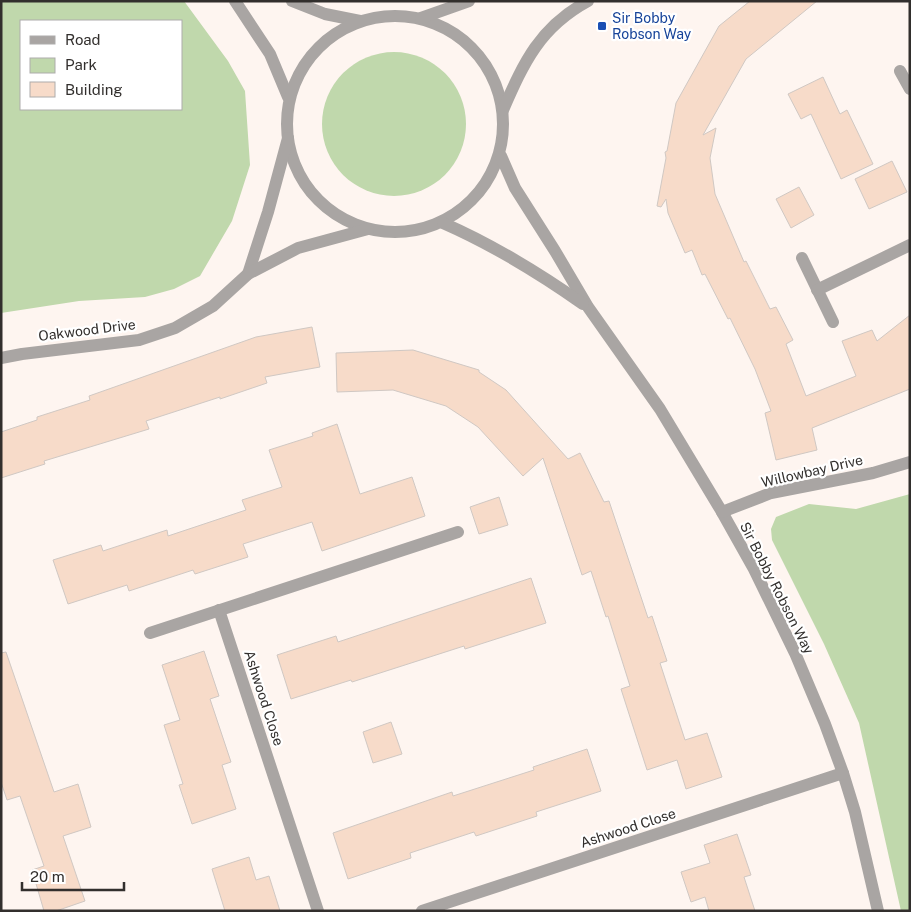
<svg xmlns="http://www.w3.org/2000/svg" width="911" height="912" viewBox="0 0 911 912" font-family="'Public Sans',sans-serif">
<rect width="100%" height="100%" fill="#fef5f0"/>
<g fill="#c0d8ac" fill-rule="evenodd">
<path d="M 1,1 L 184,1 L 228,61 L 245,91 L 250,165 L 232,221 L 200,276 L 174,289 L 145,297 L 79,301 L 1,313 ZM 181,21 L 181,109 L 21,109 L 21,21 Z"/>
<circle cx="394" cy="124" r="72"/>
<path d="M 910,494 L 910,911 L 901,911 L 859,723 L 824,644 L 772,540 L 771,529 L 776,517 L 809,504 L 856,509 Z"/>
</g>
<g fill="#f7dbc9" stroke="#d0c8c3">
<path d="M 750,1 L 817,1 L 746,59 L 703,135 L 716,128 L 710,158 L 715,194 L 744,262 L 746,261 L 770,309 L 776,307 L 793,340 L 786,344 L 806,396 L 856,376 L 842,341 L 872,330 L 877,341 L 910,315 L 910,389 L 812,428 L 817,450 L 776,460 L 765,413 L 771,411 L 755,369 L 730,318 L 728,319 L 705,274 L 702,275 L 692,250 L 685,253 L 668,213 L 666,199 L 661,207 L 657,206 L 666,158 L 665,152 L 667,151 L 676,103 L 719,26 Z"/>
<path d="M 823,77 L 840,114 L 847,110 L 873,164 L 841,179 L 811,114 L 801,119 L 788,94 Z"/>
<path d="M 892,161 L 907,192 L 869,209 L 855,179 Z"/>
<path d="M 799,187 L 814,215 L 791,228 L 776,199 Z"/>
<path d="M 312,327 L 320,367 L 265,377 L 267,383 L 220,399 L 220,397 L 146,421 L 149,429 L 44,461 L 45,464 L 1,478 L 1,432 L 37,420 L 37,417 L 90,400 L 89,396 L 256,337 Z"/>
<path d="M 413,350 L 479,370 L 479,372 L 506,390 L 568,459 L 580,453 L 604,502 L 609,501 L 648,618 L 652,616 L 667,661 L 660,663 L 685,740 L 707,733 L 722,777 L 686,789 L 677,760 L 647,770 L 621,689 L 630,686 L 608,616 L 606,617 L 591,571 L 582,575 L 543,458 L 523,476 L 478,427 L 446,406 L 393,390 L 337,392 L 336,353 Z"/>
<path d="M 337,424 L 360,494 L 412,477 L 425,516 L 322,551 L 312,522 L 243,544 L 248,557 L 195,574 L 193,570 L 129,591 L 127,585 L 68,604 L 53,560 L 101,545 L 103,551 L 167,530 L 168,536 L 246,510 L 242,500 L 282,487 L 269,450 L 313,436 L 312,433 Z"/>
<path d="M 499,497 L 508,525 L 479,534 L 470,507 Z"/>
<path d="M 531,578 L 546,623 L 465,649 L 464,646 L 352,682 L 351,680 L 291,699 L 277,655 L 336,636 L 338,642 Z"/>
<path d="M 204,651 L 219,696 L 210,699 L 231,762 L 222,765 L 236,809 L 192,824 L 179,785 L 183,784 L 164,725 L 180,720 L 162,665 Z"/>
<path d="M 6,652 L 54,792 L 78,784 L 91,827 L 63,836 L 85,901 L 56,911 L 44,911 L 32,870 L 44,866 L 20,796 L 7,800 L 1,782 L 1,653 Z"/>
<path d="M 391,722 L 402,754 L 373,763 L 363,732 Z"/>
<path d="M 587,749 L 601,791 L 536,812 L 537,816 L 476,836 L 474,832 L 410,853 L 411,858 L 348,879 L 333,833 L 452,792 L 453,796 L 534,770 L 533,767 Z"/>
<path d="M 737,834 L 751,875 L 744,877 L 755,911 L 709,911 L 705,897 L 691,902 L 681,872 L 710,863 L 704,845 Z"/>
<path d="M 249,857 L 256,880 L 269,876 L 280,911 L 225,911 L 212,869 Z"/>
</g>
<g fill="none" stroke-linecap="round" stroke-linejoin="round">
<g stroke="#a9a5a3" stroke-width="12">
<path d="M 235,1 L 270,54 L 288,97"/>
<path d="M 292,1 L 325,14 L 360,21"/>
<circle cx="395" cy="124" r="108"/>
<path d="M 900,71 L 910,89"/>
<path d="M 501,156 L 515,188 L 555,251 L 588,307 L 660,409 L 722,512 L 754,569 L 795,653 L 825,724 L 843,773 L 855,812 L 878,911"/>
<path d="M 443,223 C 493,245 539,273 583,304"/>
<path d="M 802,258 L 833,322"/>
<path d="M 248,274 L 268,212 L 288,138"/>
<path d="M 817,290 L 910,245"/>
<path d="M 1,358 L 22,354 L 139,340 L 175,328 L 213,306 L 248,274 L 298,248 L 368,229"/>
<path d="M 722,512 L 771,493 L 873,473 L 910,462"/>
<path d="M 219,610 L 318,911"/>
<path d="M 150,633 L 458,532"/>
<path d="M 422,911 L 843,773"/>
</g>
<g stroke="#a9a5a3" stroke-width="12">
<path d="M 421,18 L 469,1"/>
<path d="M 503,110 C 524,62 540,27 588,1"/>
</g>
</g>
<rect fill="#1a4fb4" stroke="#fff" stroke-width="2" x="597" y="21" width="10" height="10" rx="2.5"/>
<g text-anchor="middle" stroke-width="4.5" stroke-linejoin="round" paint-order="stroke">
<g font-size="14" fill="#164399" stroke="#fff" text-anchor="start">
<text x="612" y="23">Sir Bobby<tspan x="612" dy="16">Robson Way</tspan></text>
</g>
<g font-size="14" fill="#322f2d" stroke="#fff">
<text transform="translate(87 330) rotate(-7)" y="5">Oakwood Drive</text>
<text transform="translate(812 471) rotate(-13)" y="5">Willowbay Drive</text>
<text transform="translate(777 588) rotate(63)" y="5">Sir Bobby Robson Way</text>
<text transform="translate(264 698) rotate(72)" y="5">Ashwood Close</text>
<text transform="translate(628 828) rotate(-18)" y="5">Ashwood Close</text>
</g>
</g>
<rect width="911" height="912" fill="none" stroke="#322f2d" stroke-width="5"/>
<rect x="20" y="20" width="162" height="90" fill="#ffffff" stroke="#adacab"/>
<rect x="30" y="36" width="25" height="8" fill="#a9a5a3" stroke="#adacab"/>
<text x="65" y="45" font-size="15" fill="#322f2d">Road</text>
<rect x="30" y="58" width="25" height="15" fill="#c0d8ac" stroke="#adacab"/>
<text x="65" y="70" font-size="15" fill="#322f2d">Park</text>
<rect x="30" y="82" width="25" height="15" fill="#f7dbc9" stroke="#adacab"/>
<text x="65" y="95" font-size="15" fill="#322f2d">Building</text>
<path d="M22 882v8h102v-8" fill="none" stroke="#322f2d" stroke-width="2.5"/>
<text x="30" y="882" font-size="15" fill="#322f2d" stroke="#ffffff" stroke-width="4" paint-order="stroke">20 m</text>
</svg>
